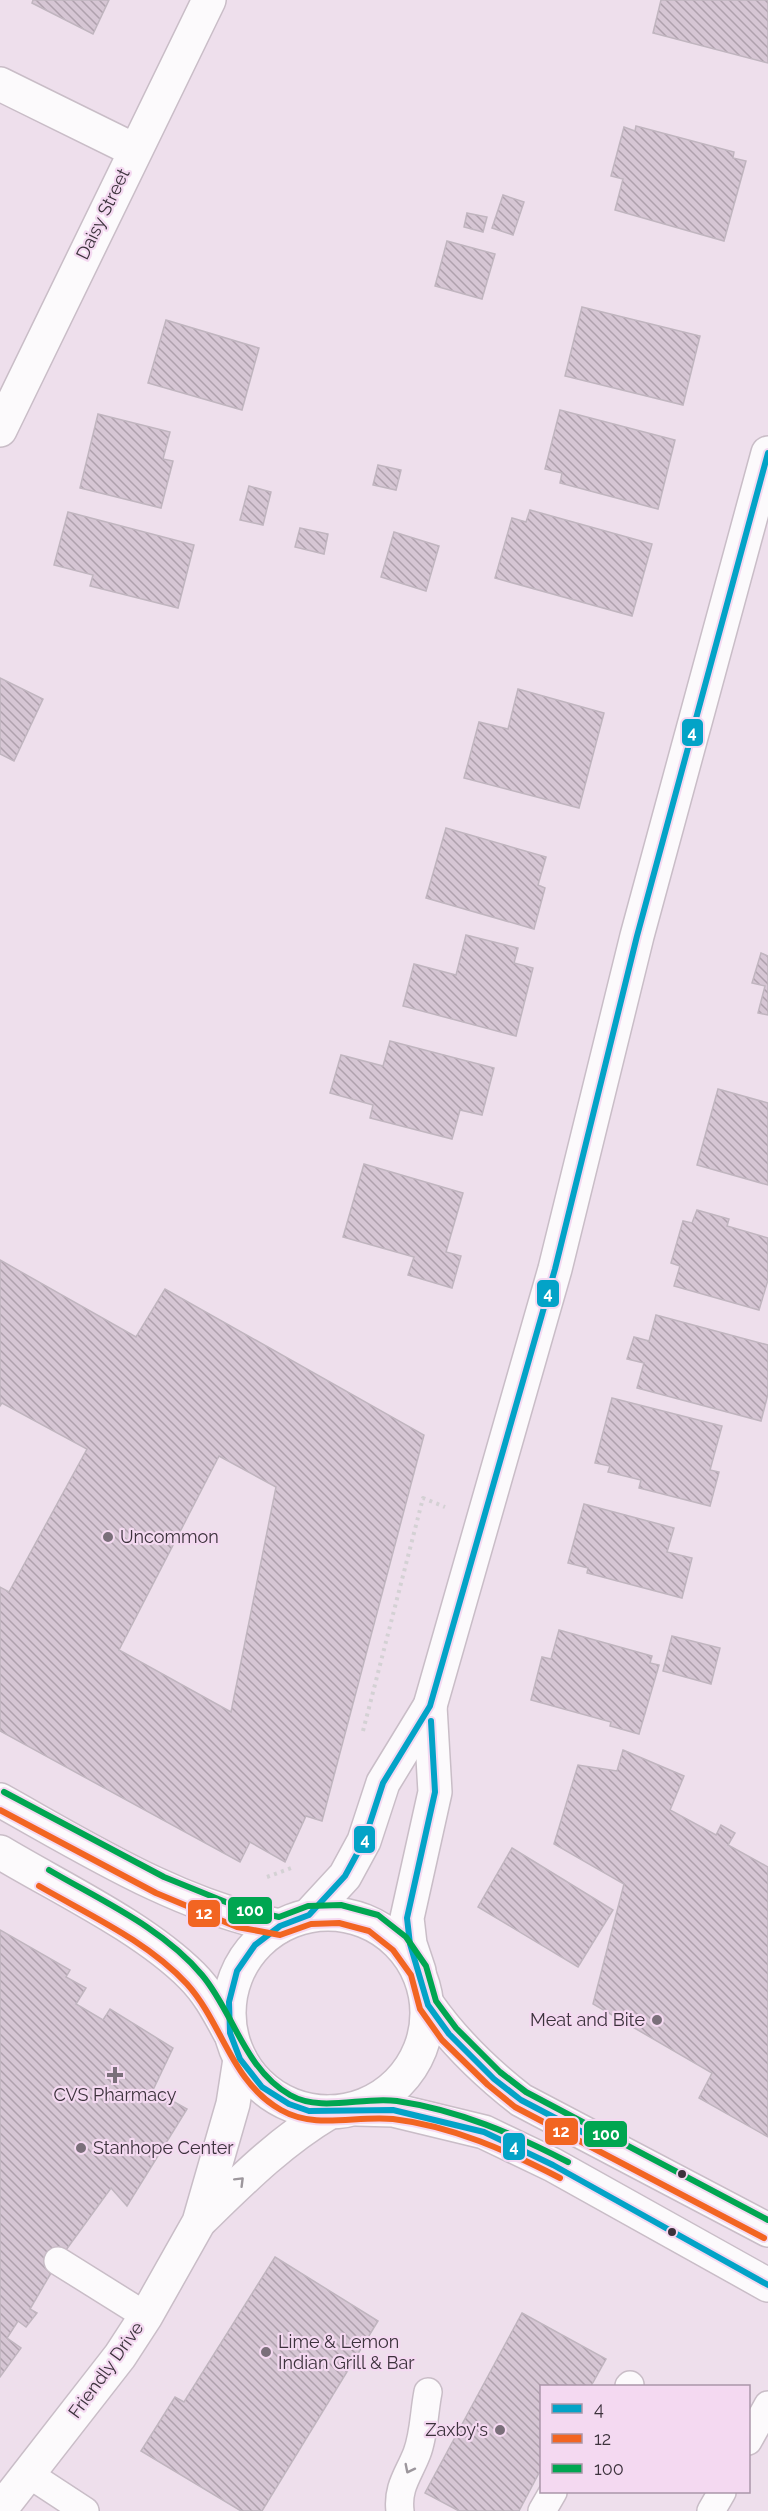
<svg xmlns="http://www.w3.org/2000/svg" width="768" height="2511" viewBox="0 0 768 2511" font-family="Raleway,sans-serif">
<defs>
<pattern id="building-back-hatch" width="6" height="6" patternUnits="userSpaceOnUse" patternTransform="scale(1.5)"><rect width="6" height="6" fill="#d6c6d4"/><path d="M-1 5l2 2M0 0l6 6M5-1l2 2" fill="none" stroke="#afa1ad"/></pattern>
</defs>
<rect width="100%" height="100%" fill="#eedfec"/>
<g fill="url(#building-back-hatch)" stroke="#c0b5bf" stroke-width="1.5" fill-rule="evenodd">
<path d="M 33,0 L 109,0 L 93,34 L 32,3 Z"/>
<path d="M 661,0 L 768,0 L 768,63 L 653,33 Z"/>
<path d="M 636,126 L 734,152 L 733,158 L 746,161 L 724,241 L 615,210 L 623,179 L 611,176 L 624,127 L 635,131 Z"/>
<path d="M 503,195 L 524,202 L 513,235 L 492,228 Z"/>
<path d="M 467,213 L 487,217 L 483,232 L 464,227 Z"/>
<path d="M 447,241 L 495,254 L 482,299 L 435,286 Z"/>
<path d="M 582,307 L 700,336 L 683,405 L 565,376 Z"/>
<path d="M 166,320 L 259,348 L 242,410 L 148,383 Z"/>
<path d="M 560,410 L 675,440 L 658,509 L 560,483 L 562,473 L 545,469 Z"/>
<path d="M 98,414 L 170,432 L 163,459 L 173,461 L 161,508 L 80,488 Z"/>
<path d="M 378,465 L 401,470 L 396,490 L 373,485 Z"/>
<path d="M 249,486 L 271,492 L 263,525 L 240,520 Z"/>
<path d="M 530,510 L 652,544 L 632,616 L 495,578 L 512,518 L 526,522 Z"/>
<path d="M 68,512 L 194,545 L 178,608 L 90,586 L 93,575 L 54,565 Z"/>
<path d="M 300,528 L 328,534 L 324,554 L 295,547 Z"/>
<path d="M 394,532 L 439,546 L 426,591 L 381,577 Z"/>
<path d="M 0,678 L 43,699 L 14,761 L 0,754 Z"/>
<path d="M 518,689 L 604,713 L 579,808 L 464,778 L 479,722 L 508,729 Z"/>
<path d="M 446,828 L 546,857 L 538,885 L 545,888 L 534,929 L 426,898 Z"/>
<path d="M 466,935 L 518,948 L 514,963 L 533,968 L 516,1036 L 403,1006 L 414,964 L 456,975 Z"/>
<path d="M 761,953 L 768,956 L 768,1015 L 758,1013 L 765,986 L 752,983 Z"/>
<path d="M 390,1041 L 494,1068 L 482,1115 L 460,1110 L 452,1139 L 370,1118 L 373,1105 L 330,1093 L 341,1055 L 383,1066 Z"/>
<path d="M 718,1089 L 768,1103 L 768,1185 L 697,1165 Z"/>
<path d="M 364,1164 L 463,1193 L 446,1252 L 461,1256 L 452,1288 L 408,1275 L 414,1257 L 343,1237 Z"/>
<path d="M 697,1210 L 729,1219 L 727,1226 L 768,1238 L 768,1280 L 759,1310 L 674,1286 L 680,1266 L 671,1263 L 683,1221 L 692,1223 Z"/>
<path d="M 0,1260 L 136,1337 L 165,1289 L 424,1435 L 322,1821 L 306,1816 L 285,1862 L 250,1842 L 240,1862 L 0,1731 L 0,1587 L 9,1592 L 87,1449 L 2,1403 L 0,1406 ZM 219,1456 L 276,1487 L 231,1712 L 119,1650 Z"/>
<path d="M 656,1315 L 768,1345 L 768,1394 L 761,1421 L 637,1388 L 644,1363 L 627,1359 L 634,1337 L 649,1341 Z"/>
<path d="M 612,1398 L 722,1426 L 710,1470 L 719,1472 L 710,1506 L 639,1488 L 641,1480 L 608,1472 L 610,1466 L 595,1463 Z"/>
<path d="M 584,1504 L 674,1528 L 667,1552 L 692,1558 L 682,1598 L 587,1573 L 588,1568 L 568,1563 Z"/>
<path d="M 559,1630 L 652,1656 L 650,1663 L 659,1665 L 639,1734 L 610,1726 L 611,1722 L 531,1700 L 542,1657 L 551,1659 Z"/>
<path d="M 672,1636 L 720,1648 L 711,1684 L 663,1671 Z"/>
<path d="M 623,1750 L 684,1776 L 670,1810 L 716,1835 L 721,1825 L 735,1833 L 728,1845 L 768,1867 L 768,2137 L 699,2098 L 712,2073 L 593,2004 L 624,1884 L 554,1844 L 578,1765 L 617,1771 Z"/>
<path d="M 512,1848 L 613,1910 L 578,1967 L 478,1907 Z"/>
<path d="M 0,1930 L 70,1970 L 66,1977 L 86,1988 L 76,2004 L 103,2020 L 110,2009 L 173,2048 L 153,2090 L 187,2109 L 127,2206 L 111,2188 L 58,2261 L 30,2309 L 37,2313 L 26,2327 L 18,2321 L 7,2338 L 21,2348 L 0,2377 Z"/>
<path d="M 275,2257 L 378,2321 L 262,2511 L 241,2511 L 141,2451 L 175,2397 L 184,2402 Z"/>
<path d="M 522,2313 L 606,2359 L 591,2386 L 542,2386 L 542,2474 L 539,2473 L 519,2511 L 459,2511 L 425,2493 Z"/>
</g>
<g fill="none" stroke-linecap="round" stroke-linejoin="round">
<defs>
<g id="lane">
<path d="M 58,2261 L 146,2316"/>
<path d="M 629,2386 L 630,2385"/>
<path d="M 748,2441 L 768,2405"/>
<path d="M 27,2473 L 85,2511"/>
<path d="M 400,2511 C 397,2487 409,2474 417,2453 C 424,2435 424,2412 428,2392"/>
<path d="M 542,2511 L 553,2492"/>
<path d="M 711,2511 L 722,2492"/>
</g>
<g id="street">
<path d="M 0,84 L 134,150"/>
<path d="M 0,430 L 209,0"/>
<path d="M 202,2219 C 243,2179 281,2141 330,2112"/>
<path d="M 0,2510 L 120,2356 L 146,2316 L 199,2222 L 233,2104 L 240,2059"/>
</g>
<g id="secondary">
<path d="M 309,1915 L 345,1876 L 364,1841 L 383,1783 L 430,1706 L 555,1269 L 637,936 L 768,453"/>
<path d="M 419,1971 L 410,1944 L 407,1918 L 435,1792 L 430,1706"/>
</g>
<g id="primary">
<path d="M 0,1800 C 88,1849 180,1907 280,1926"/>
<path d="M 0,1852 C 60,1888 143,1927 192,1976 C 209,1993 219,2013 230,2033"/>
<circle cx="328" cy="2013" r="99"/>
<path d="M 428,2005 C 454,2042 485,2072 521,2100 L 768,2230"/>
<path d="M 357,2109 L 393,2110 L 484,2132 L 553,2165 L 768,2285"/>
</g>
</defs>
<use href="#lane" stroke="#c9bdc7" stroke-width="30"/>
<use href="#street" stroke="#c9bdc7" stroke-width="36"/>
<use href="#secondary" stroke="#c9bdc7" stroke-width="36"/>
<use href="#primary" stroke="#c9bdc7" stroke-width="36"/>
<g stroke="#d4d1d4" stroke-width="4" stroke-dasharray="3 4.5" stroke-linecap="butt">
<path d="M 363,1731 L 423,1498 L 445,1507"/>
<path d="M 267,1877 L 294,1867"/>
</g>
<use href="#lane" stroke="#fcfafc" stroke-width="27"/>
<use href="#street" stroke="#fcfafc" stroke-width="33"/>
<use href="#secondary" stroke="#fcfafc" stroke-width="33"/>
<use href="#primary" stroke="#fcfafc" stroke-width="33"/>
<defs>
<g id="bus-1">
<path d="M 768,453 L 637,936 L 555,1269 L 430,1706 L 383,1783 L 364,1841 L 345,1876 L 309,1915 L 280,1926 L 255,1945 L 237,1971 L 229,2002 L 230,2033 L 240,2059 L 262,2087 L 289,2104 L 309,2111 L 393,2110 L 484,2132 L 553,2165 L 768,2285"/>
<path d="M 431,1721 L 435,1792 L 407,1918 L 410,1944 L 428,2005 L 449,2034 L 494,2079 L 521,2100 L 584,2133"/>
</g>
<g id="bus-2">
<path d="M 0,1810 L 156,1893 L 237,1927 L 280,1935 L 311,1924 L 339,1923 L 369,1931 L 393,1950 L 411,1975 L 420,2009 L 442,2040 L 488,2085 L 515,2107 L 764,2238"/>
<path d="M 39,1886 C 89,1915 147,1941 187,1984 C 223,2024 231,2082 281,2110 C 316,2130 356,2115 393,2119 C 452,2126 508,2151 560,2178"/>
</g>
<g id="bus-3">
<path d="M 4,1792 L 164,1877 L 243,1909 L 279,1917 L 308,1906 L 341,1905 L 378,1915 L 406,1937 L 426,1966 L 436,2001 L 456,2028 L 500,2072 L 526,2092 L 768,2220"/>
<path d="M 49,1870 C 100,1900 163,1928 202,1975 C 234,2013 244,2069 290,2095 C 322,2113 362,2096 397,2101 C 458,2110 514,2134 568,2162"/>
</g>
</defs>
<use href="#bus-1" stroke="#f4d9f1" stroke-width="10"/>
<use href="#bus-2" stroke="#f4d9f1" stroke-width="10"/>
<use href="#bus-3" stroke="#f4d9f1" stroke-width="10"/>
<use href="#bus-1" stroke="#03a3c7" stroke-width="6"/>
<use href="#bus-2" stroke="#f26522" stroke-width="6"/>
<use href="#bus-3" stroke="#00a651" stroke-width="6"/>
</g>
<defs><path id="oneway-chevron" d="M-2-3.5L2.5 0L-2 3.5" fill="none" stroke-width="1.6" stroke-linecap="round" stroke-linejoin="round" transform="scale(1.5)"/></defs>
<g stroke="#9c969c">
<use href="#oneway-chevron" transform="translate(240 2181) rotate(-45)"/>
<use href="#oneway-chevron" transform="translate(409 2469) rotate(117)"/>
</g>
<g fill="#7a6f7a" stroke="#f4d9f1" stroke-width="2">
<circle cx="108" cy="1537" r="6"/>
<circle cx="657" cy="2020" r="6"/>
<path d="M112 2066h6v6h6v6h-6v6h-6v-6h-6v-6h6z"/>
<circle cx="81" cy="2148" r="6"/>
<circle cx="266" cy="2352" r="6"/>
<circle cx="500" cy="2430" r="6"/>
</g>
<g fill="#3c323c" stroke="#f4d9f1" stroke-width="2">
<circle cx="682" cy="2174" r="5"/>
<circle cx="672" cy="2232" r="5"/>
</g>
<g text-anchor="middle" stroke-width="4.5" stroke-linejoin="round" paint-order="stroke">
<g font-size="18" fill="#3c323c" stroke="#f4d9f1">
<text transform="translate(103 214) rotate(-64)" y="6">Daisy Street</text>
<text transform="translate(106 2370) rotate(-54)" y="6">Friendly Drive</text>
</g>
<g font-size="18" fill="#3c323c" stroke="#f4d9f1" text-anchor="start">
<text x="120" y="1543">Uncommon</text>
<text x="645" y="2026" text-anchor="end">Meat and Bite</text>
<text x="115" y="2101" text-anchor="middle">CVS Pharmacy</text>
<text x="93" y="2154">Stanhope Center</text>
<text x="278" y="2348">Lime &amp; Lemon<tspan x="278" dy="21">Indian Grill &amp; Bar</tspan></text>
<text x="488" y="2436" text-anchor="end">Zaxby's</text>
</g>
</g>
<g stroke="#f4d9f1" stroke-width="2">
<rect x="681" y="718" width="23" height="29" rx="6" fill="#03a3c7"/>
<rect x="536" y="1279" width="24" height="29" rx="6" fill="#03a3c7"/>
<rect x="353" y="1825" width="23" height="29" rx="6" fill="#03a3c7"/>
<rect x="227" y="1896" width="46" height="29" rx="6" fill="#00a651"/>
<rect x="187" y="1899" width="34" height="29" rx="6" fill="#f26522"/>
<rect x="544" y="2117" width="35" height="29" rx="6" fill="#f26522"/>
<rect x="583" y="2120" width="45" height="28" rx="6" fill="#00a651"/>
<rect x="502" y="2132" width="24" height="29" rx="6" fill="#03a3c7"/>
</g>
<g font-size="16" text-anchor="middle" font-weight="bold" fill="#fff">
<text x="692" y="738">4</text>
<text x="548" y="1299">4</text>
<text x="365" y="1845">4</text>
<text x="250" y="1916">100</text>
<text x="204" y="1919">12</text>
<text x="561" y="2137">12</text>
<text x="606" y="2140">100</text>
<text x="514" y="2152">4</text>
</g>
<rect x="540" y="2385" width="210" height="108" fill="#f4d9f1" stroke="#aa96a9" stroke-width="1.5"/>
<rect x="552" y="2404" width="30" height="9" fill="#03a3c7" stroke="#aa96a9" stroke-width="1.5"/>
<text x="594" y="2415" font-size="18" fill="#3c323c">4</text>
<rect x="552" y="2434" width="30" height="9" fill="#f26522" stroke="#aa96a9" stroke-width="1.5"/>
<text x="594" y="2445" font-size="18" fill="#3c323c">12</text>
<rect x="552" y="2464" width="30" height="9" fill="#00a651" stroke="#aa96a9" stroke-width="1.5"/>
<text x="594" y="2475" font-size="18" fill="#3c323c">100</text>
</svg>
